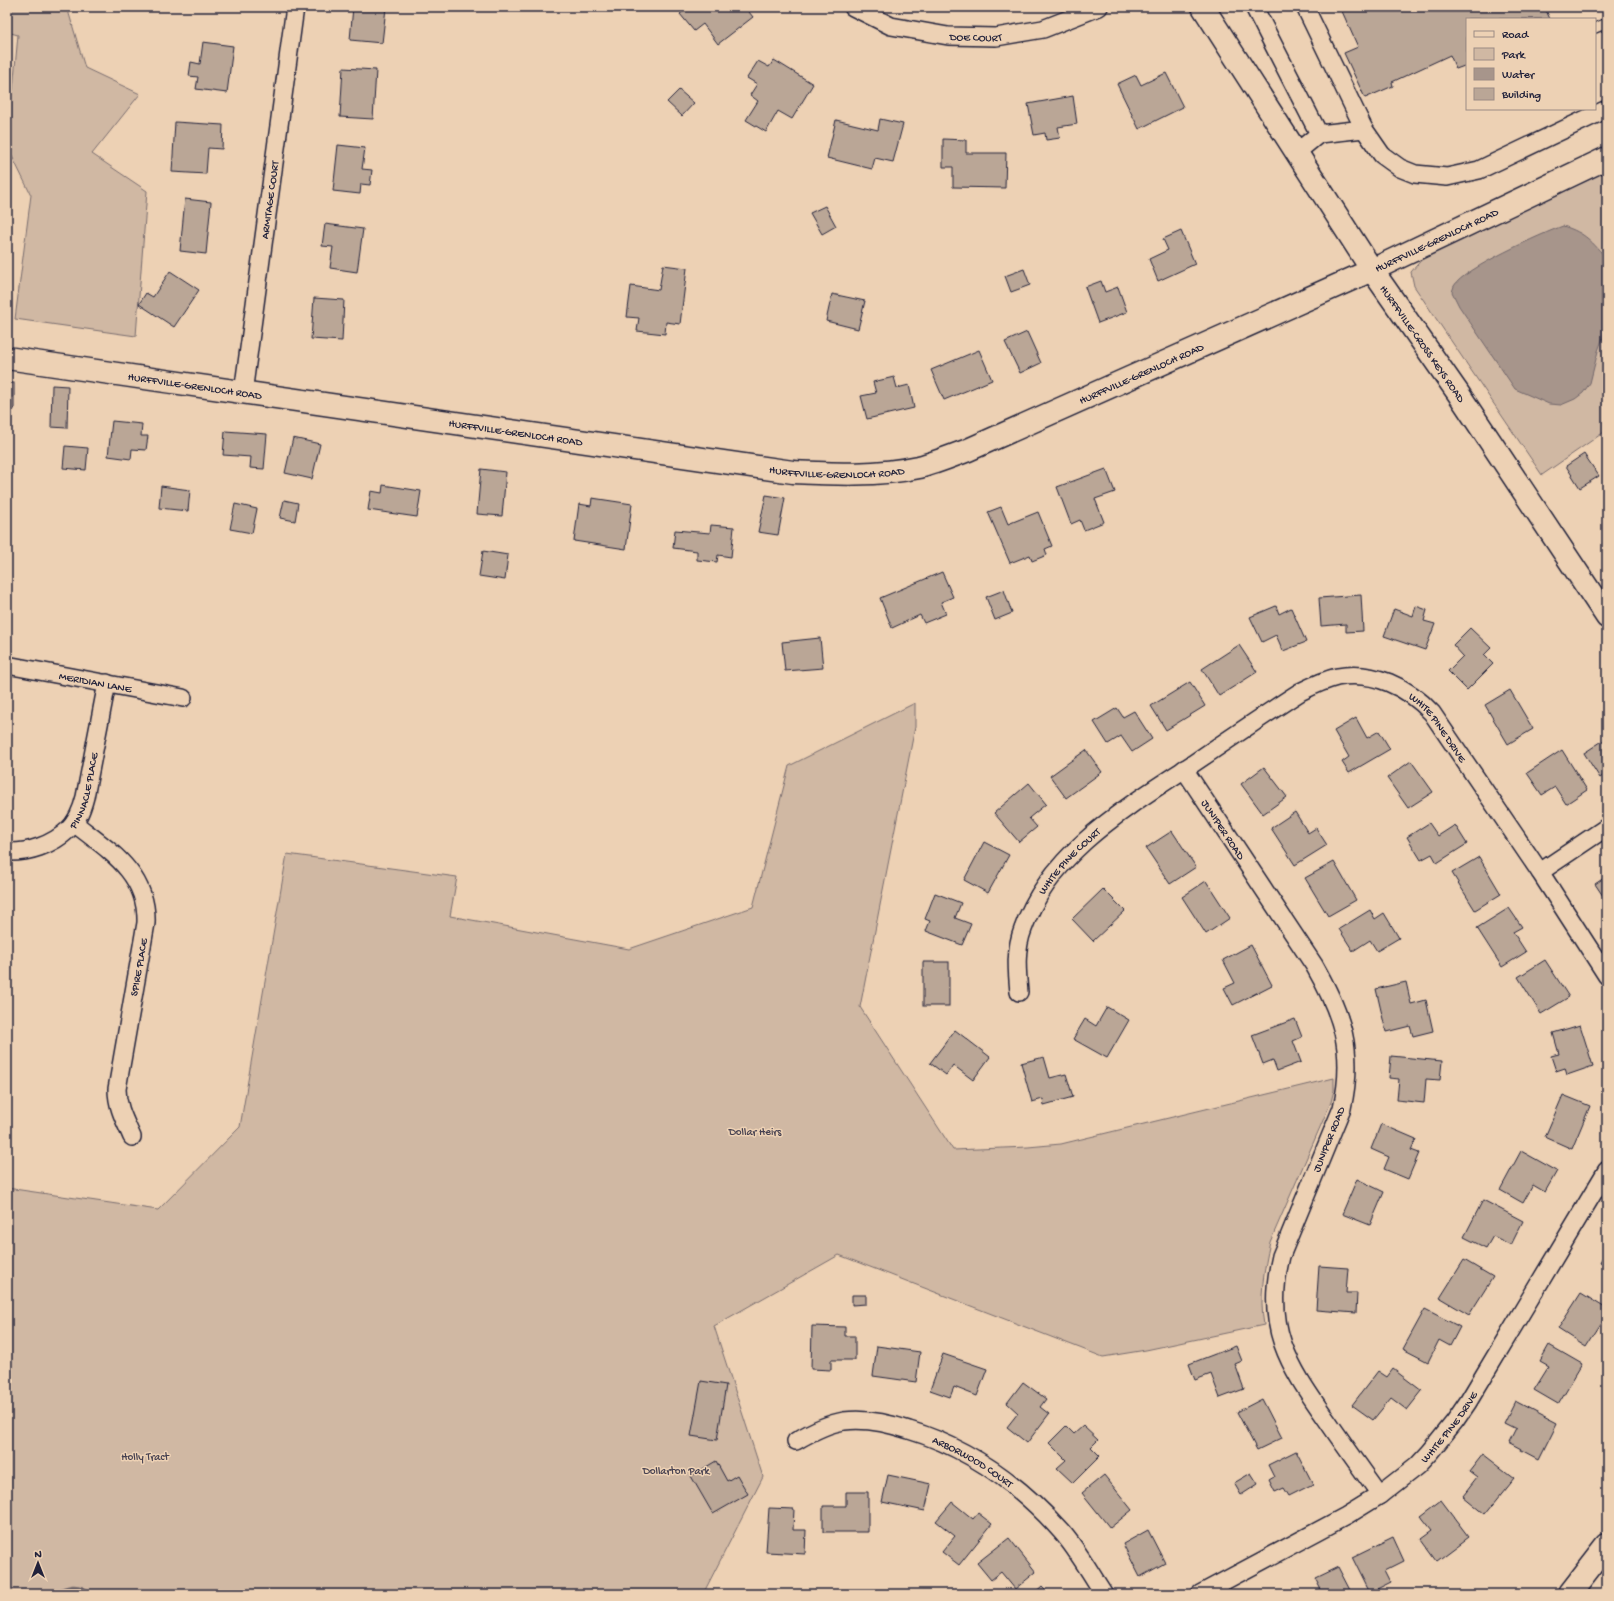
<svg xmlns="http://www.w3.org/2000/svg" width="1614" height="1601" viewBox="0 0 1614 1601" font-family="'Gochi Hand',sans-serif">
<rect width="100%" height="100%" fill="#edd1b4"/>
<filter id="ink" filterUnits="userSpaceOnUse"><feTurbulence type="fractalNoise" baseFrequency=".025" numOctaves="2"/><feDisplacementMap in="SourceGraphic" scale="8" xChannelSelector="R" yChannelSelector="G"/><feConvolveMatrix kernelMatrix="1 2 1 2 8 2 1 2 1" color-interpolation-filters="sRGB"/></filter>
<g filter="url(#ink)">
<g fill="#d0b8a3" stroke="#796d6f">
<path d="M 7,7 L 67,7 L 85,68 L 140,94 L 92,154 L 147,191 L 136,336 L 15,319 L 31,195 L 7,146 L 7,87 L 13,90 L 18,35 L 7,32 Z"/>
<path d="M 1607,171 L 1607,430 L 1542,475 L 1414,286 L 1411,272 L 1423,258 Z"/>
<path d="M 915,703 L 915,727 L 860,1007 L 953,1150 L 1028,1147 L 1061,1144 L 1334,1078 L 1334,1090 L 1331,1102 L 1270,1242 C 1264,1270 1259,1297 1264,1325 L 1146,1350 L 1103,1357 L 839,1255 L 714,1326 L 763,1477 L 703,1594 L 7,1594 L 7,1188 L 158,1210 L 240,1127 L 287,854 L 457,877 L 450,916 L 629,949 L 753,907 L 789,766 Z"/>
</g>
<path fill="#a7958b" stroke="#72676b" d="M 1563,226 C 1586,233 1592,242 1607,259 L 1607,326 L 1598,351 L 1590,383 L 1583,393 L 1575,399 L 1561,405 L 1549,404 L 1515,389 L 1459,306 L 1452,292 C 1453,290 1453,288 1454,286 C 1463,269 1543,233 1563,226 Z"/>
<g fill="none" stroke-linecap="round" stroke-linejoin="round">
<path stroke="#72676b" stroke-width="5" d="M 54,1594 C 67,1587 78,1583 90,1594"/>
</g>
<g fill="#baa696" stroke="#22223b">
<path d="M 353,7 L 386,8 L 382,43 L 350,40 Z"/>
<path d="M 688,7 L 745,7 L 753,17 L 718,44 L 703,24 L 694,31 L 680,14 Z"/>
<path d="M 1345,7 L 1548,7 L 1545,8 L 1550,19 L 1467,19 L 1467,65 L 1456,69 L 1450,55 L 1392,82 L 1393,86 L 1365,98 L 1344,53 L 1358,47 L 1341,9 Z"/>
<path d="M 203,42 L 233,46 L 227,93 L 196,89 L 198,77 L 189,76 L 191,62 L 200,64 Z"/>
<path d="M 774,60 L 813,84 L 792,119 L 778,111 L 766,132 L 746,120 L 758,101 L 750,95 L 757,84 L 747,78 L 758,61 L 769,67 Z"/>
<path d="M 343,68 L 376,70 L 373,119 L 340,117 Z"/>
<path d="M 1166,73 L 1183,107 L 1139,129 L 1117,84 L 1136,75 L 1141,85 Z"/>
<path d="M 679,90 L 694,103 L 682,116 L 667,102 Z"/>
<path d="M 1073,96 L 1077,124 L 1058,127 L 1060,138 L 1046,140 L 1045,133 L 1034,135 L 1028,104 Z"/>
<path d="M 880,119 L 903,124 L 893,162 L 875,158 L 872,169 L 827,158 L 836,120 L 878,130 Z"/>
<path d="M 175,122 L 223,125 L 222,149 L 208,148 L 206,174 L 172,172 Z"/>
<path d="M 943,139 L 966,140 L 966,153 L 1006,153 L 1005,188 L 953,187 L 953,167 L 943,167 Z"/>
<path d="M 338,145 L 365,148 L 362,169 L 372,170 L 370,185 L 361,184 L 360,194 L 333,191 Z"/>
<path d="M 185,199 L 211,202 L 206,254 L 180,251 Z"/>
<path d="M 825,206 L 836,226 L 822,234 L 810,213 Z"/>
<path d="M 325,224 L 363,229 L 357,272 L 330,268 L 333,247 L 322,246 Z"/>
<path d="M 1181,231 L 1195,264 L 1158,281 L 1149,259 L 1168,250 L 1163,239 Z"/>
<path d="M 663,265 L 687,268 L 680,324 L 666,322 L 665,334 L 637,331 L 639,318 L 627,317 L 631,286 L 659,290 Z"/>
<path d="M 1024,269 L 1030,285 L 1011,292 L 1005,276 Z"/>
<path d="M 170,271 L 199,290 L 174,327 L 139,304 L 146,293 L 153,297 Z"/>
<path d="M 1101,281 L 1105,292 L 1118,287 L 1127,312 L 1098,323 L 1085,287 Z"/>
<path d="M 832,294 L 865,301 L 858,329 L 826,321 Z"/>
<path d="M 314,298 L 344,300 L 342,341 L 311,339 Z"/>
<path d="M 1027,332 L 1041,363 L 1020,373 L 1005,342 Z"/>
<path d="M 979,350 L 992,380 L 944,400 L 931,370 Z"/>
<path d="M 894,377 L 897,388 L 909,385 L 914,408 L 867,419 L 861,396 L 876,393 L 873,382 Z"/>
<rect x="7" y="383" width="7" height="26"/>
<path d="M 52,385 L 68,386 L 67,428 L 51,427 Z"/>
<path d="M 112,421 L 142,424 L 141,436 L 148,436 L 146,450 L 132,449 L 131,459 L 108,456 Z"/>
<path d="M 225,431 L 267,434 L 264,469 L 250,468 L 251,457 L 223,455 Z"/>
<path d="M 293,438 L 320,444 L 312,479 L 285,473 Z"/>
<path d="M 65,446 L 88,448 L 86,470 L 63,468 Z"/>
<path d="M 1584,454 L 1599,476 L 1580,488 L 1566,466 Z"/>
<path d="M 481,469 L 506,472 L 502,516 L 477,514 Z"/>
<path d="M 1106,469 L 1115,492 L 1095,499 L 1104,522 L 1084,530 L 1080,520 L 1071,524 L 1057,487 Z"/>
<path d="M 383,485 L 421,491 L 417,517 L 368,510 L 371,491 L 382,493 Z"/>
<path d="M 161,486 L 190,490 L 188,511 L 159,508 Z"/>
<path d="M 766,495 L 785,498 L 778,535 L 758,532 Z"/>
<path d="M 592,498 L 632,504 L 626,549 L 574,541 L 579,504 L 591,506 Z"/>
<path d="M 284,500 L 298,503 L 295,521 L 280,518 Z"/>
<path d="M 235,504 L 257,509 L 252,533 L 230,529 Z"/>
<path d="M 1001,507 L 1008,524 L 1038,512 L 1052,546 L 1045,549 L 1047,555 L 1032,561 L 1030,555 L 1010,563 L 988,512 Z"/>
<path d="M 711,525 L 734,527 L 731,557 L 718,555 L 717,562 L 697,560 L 697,551 L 673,548 L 675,530 L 710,533 Z"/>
<path d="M 483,551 L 508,555 L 505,580 L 479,576 Z"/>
<path d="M 942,572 L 953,597 L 941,602 L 946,614 L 924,623 L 920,615 L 892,628 L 880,598 Z"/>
<path d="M 1004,590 L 1012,613 L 995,620 L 986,597 Z"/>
<path d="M 1361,595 L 1363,631 L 1346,632 L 1346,624 L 1321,626 L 1319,598 Z"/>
<path d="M 1276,606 L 1279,614 L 1291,608 L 1306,642 L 1283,651 L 1276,635 L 1262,642 L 1250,617 Z"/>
<path d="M 1416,606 L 1427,610 L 1424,621 L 1435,624 L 1425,650 L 1384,636 L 1394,609 L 1413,616 Z"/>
<path d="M 1470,628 L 1491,648 L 1484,655 L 1493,664 L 1467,690 L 1448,671 L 1463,656 L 1453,645 Z"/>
<path d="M 820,638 L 823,668 L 785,671 L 782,642 Z"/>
<path d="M 1239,645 L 1257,672 L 1219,696 L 1202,669 Z"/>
<path d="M 1190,682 L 1205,706 L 1166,730 L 1151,706 Z"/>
<path d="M 1510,690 L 1533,729 L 1508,744 L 1485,705 Z"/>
<path d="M 1117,708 L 1123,717 L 1134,711 L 1152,739 L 1132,752 L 1121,736 L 1108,744 L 1094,722 Z"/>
<path d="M 1356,718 L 1367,738 L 1379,731 L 1390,749 L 1349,773 L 1342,762 L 1349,757 L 1334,731 Z"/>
<path d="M 1607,738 L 1607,773 L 1600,778 L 1584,753 Z"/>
<path d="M 1086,750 L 1102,772 L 1066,798 L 1050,776 Z"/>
<path d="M 1562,750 L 1587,790 L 1566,804 L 1555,787 L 1542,795 L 1527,773 Z"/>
<path d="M 1411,761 L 1433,792 L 1408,808 L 1387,778 Z"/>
<path d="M 1264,767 L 1287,797 L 1263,814 L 1241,784 Z"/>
<path d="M 1029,783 L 1046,804 L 1029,818 L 1037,827 L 1019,842 L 994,813 Z"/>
<path d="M 1295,812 L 1308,833 L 1316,828 L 1327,845 L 1295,865 L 1271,828 Z"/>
<path d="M 1429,823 L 1438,836 L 1455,825 L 1467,844 L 1437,863 L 1432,854 L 1421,860 L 1407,837 Z"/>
<path d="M 1172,831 L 1196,867 L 1170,884 L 1146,848 Z"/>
<path d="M 984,842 L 1009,855 L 988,893 L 964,880 Z"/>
<path d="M 1479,857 L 1501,894 L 1475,910 L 1452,873 Z"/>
<path d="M 1334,862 L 1356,900 L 1328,916 L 1305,878 Z"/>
<path d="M 1607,876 L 1607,902 L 1595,884 Z"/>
<path d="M 1206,881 L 1230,918 L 1206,934 L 1182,897 Z"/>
<path d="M 1103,889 L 1125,911 L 1093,941 L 1072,919 Z"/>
<path d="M 935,893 L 961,903 L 955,918 L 971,924 L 962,945 L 926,931 L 930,921 L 925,919 Z"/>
<path d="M 1509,908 L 1522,927 L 1513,932 L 1526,952 L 1502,967 L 1477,928 Z"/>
<path d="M 1370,910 L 1375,919 L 1384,913 L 1399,938 L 1377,951 L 1370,940 L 1353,951 L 1339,929 Z"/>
<path d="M 1251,945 L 1272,985 L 1233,1005 L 1224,988 L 1235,983 L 1223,960 Z"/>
<path d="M 1545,960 L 1569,997 L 1541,1014 L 1518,977 Z"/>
<rect x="923" y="962" width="26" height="44"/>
<path d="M 1406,982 L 1411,1004 L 1426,1000 L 1433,1031 L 1413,1036 L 1410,1026 L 1386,1032 L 1376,989 Z"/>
<path d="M 1107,1007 L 1129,1020 L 1107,1058 L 1073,1039 L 1085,1019 L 1096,1026 Z"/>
<path d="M 1295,1019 L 1302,1037 L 1293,1041 L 1301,1062 L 1277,1071 L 1273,1060 L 1263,1064 L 1252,1035 Z"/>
<path d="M 1580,1025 L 1593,1066 L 1567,1075 L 1565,1068 L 1556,1071 L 1551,1056 L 1559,1054 L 1553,1033 Z"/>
<path d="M 955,1030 L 990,1057 L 973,1080 L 953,1065 L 946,1075 L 930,1063 Z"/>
<path d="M 1391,1056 L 1442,1061 L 1440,1080 L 1426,1079 L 1424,1103 L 1397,1100 L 1399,1079 L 1389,1078 Z"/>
<path d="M 1044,1057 L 1050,1078 L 1066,1074 L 1073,1097 L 1044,1105 L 1043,1099 L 1032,1102 L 1021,1063 Z"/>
<path d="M 1563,1095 L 1590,1106 L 1572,1149 L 1545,1137 Z"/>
<path d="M 1381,1124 L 1416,1139 L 1411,1150 L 1419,1153 L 1408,1179 L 1384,1169 L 1389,1157 L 1371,1149 Z"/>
<path d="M 1521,1151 L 1557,1171 L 1545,1192 L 1533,1185 L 1523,1203 L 1500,1190 Z"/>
<path d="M 1357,1179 L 1384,1192 L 1370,1225 L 1342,1214 Z"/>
<path d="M 1483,1200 L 1523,1221 L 1511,1245 L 1493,1236 L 1486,1248 L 1464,1237 Z"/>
<path d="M 1607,1249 L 1607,1265 L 1600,1262 Z"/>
<path d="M 1464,1260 L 1493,1277 L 1469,1315 L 1440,1298 Z"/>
<path d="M 1319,1266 L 1348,1268 L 1346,1293 L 1357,1293 L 1356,1313 L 1316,1310 Z"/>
<path d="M 1581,1293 L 1607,1309 L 1607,1314 L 1586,1347 L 1558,1329 Z"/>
<path d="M 852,1295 L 866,1295 L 866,1304 L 852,1305 Z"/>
<path d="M 1425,1309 L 1460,1327 L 1450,1346 L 1439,1340 L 1428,1362 L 1403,1349 Z"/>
<path d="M 812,1326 L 845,1327 L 845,1336 L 855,1336 L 855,1360 L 831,1360 L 831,1370 L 811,1369 Z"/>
<path d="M 1549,1345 L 1582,1364 L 1558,1404 L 1534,1390 L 1549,1366 L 1540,1361 Z"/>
<path d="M 877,1346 L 920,1352 L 916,1382 L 873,1376 Z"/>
<path d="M 1236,1346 L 1242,1361 L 1235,1364 L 1244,1389 L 1220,1398 L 1211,1374 L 1195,1380 L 1189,1364 Z"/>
<path d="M 943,1354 L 987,1369 L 977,1396 L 954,1387 L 950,1397 L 930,1390 Z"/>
<path d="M 1393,1369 L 1422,1391 L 1407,1410 L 1391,1398 L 1373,1420 L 1352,1405 L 1378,1371 L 1387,1377 Z"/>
<path d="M 701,1381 L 726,1385 L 717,1440 L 691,1436 Z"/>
<path d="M 1023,1382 L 1046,1399 L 1040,1407 L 1049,1414 L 1027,1443 L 1007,1427 L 1018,1413 L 1007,1403 Z"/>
<path d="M 1262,1399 L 1282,1438 L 1257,1450 L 1237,1412 Z"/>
<path d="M 1515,1401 L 1557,1423 L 1539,1459 L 1509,1443 L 1516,1429 L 1504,1423 Z"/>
<path d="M 1066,1426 L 1074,1434 L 1083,1426 L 1098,1440 L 1091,1447 L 1100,1456 L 1073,1483 L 1057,1468 L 1066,1460 L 1049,1443 Z"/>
<path d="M 1296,1451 L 1313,1484 L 1289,1496 L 1284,1488 L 1275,1492 L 1269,1480 L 1274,1477 L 1268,1465 Z"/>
<path d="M 1483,1454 L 1514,1478 L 1485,1514 L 1463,1496 L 1477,1478 L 1469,1472 Z"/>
<path d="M 716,1461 L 727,1481 L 737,1475 L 748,1494 L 713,1514 L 691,1476 Z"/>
<path d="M 1251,1473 L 1258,1484 L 1241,1495 L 1234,1483 Z"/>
<path d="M 888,1475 L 931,1484 L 925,1511 L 882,1502 Z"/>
<path d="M 1104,1475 L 1132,1510 L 1110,1528 L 1082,1493 Z"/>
<path d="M 846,1492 L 868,1492 L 868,1532 L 823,1532 L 823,1506 L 846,1506 Z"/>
<path d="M 1441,1500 L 1469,1537 L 1437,1561 L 1421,1539 L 1432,1531 L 1420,1516 Z"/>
<path d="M 952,1502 L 973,1519 L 978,1513 L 992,1524 L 959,1565 L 942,1552 L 955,1536 L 936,1521 Z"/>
<path d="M 769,1508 L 794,1509 L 793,1530 L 806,1530 L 805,1554 L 766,1552 Z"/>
<path d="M 1148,1530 L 1165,1563 L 1140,1577 L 1123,1544 Z"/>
<path d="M 1393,1537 L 1404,1561 L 1384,1571 L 1390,1583 L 1370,1593 L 1352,1557 Z"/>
<path d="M 1009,1538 L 1036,1572 L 1015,1589 L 1001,1572 L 991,1580 L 977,1563 Z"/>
<path d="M 1338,1567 L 1352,1594 L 1323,1594 L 1315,1578 Z"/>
<path d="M 1042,1586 L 1050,1594 L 1033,1594 Z"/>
</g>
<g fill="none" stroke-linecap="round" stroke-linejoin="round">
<defs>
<path id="lane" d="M 1595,28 L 1607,23"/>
<g id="street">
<path id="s1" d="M 853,7 L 891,26 L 948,36 L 996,37 L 1043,29 L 1099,7"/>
<path d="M 1254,7 L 1319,134 L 1297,152"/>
<path d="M 1305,7 L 1364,129 L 1382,155 L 1400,168 L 1415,174 L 1447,177 L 1479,170 L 1607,109"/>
<path d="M 1319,134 L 1364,129"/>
<path id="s2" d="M 243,393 L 295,7"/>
<path id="s3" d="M 7,665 L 183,698"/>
<path id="s4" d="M 1184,769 L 1314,965 C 1342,1014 1355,1051 1342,1108 L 1281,1256 C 1264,1327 1287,1363 1327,1420 C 1344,1445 1362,1470 1380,1495"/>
<path d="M 74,823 C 108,850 148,873 146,923 L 117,1089 C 117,1107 125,1121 132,1137"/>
<path id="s5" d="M 7,852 C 28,853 52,845 68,830 C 77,822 82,809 85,797 L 107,683"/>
<path d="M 1540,872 L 1607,827"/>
<path id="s6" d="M 1019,992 C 1017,971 1015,949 1023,929 C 1050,851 1129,806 1194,763 C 1229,739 1264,715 1300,692 C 1312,686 1324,680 1337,677 C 1373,670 1408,687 1432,713 L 1540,872 L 1607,976"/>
<path id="s7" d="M 796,1441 C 811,1432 826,1424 844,1421 C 866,1418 888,1423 909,1430 C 969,1448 1020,1485 1061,1531 C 1078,1550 1090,1573 1104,1594"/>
<path id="s8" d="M 1200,1594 L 1346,1516 L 1380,1495 L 1417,1466 L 1430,1452 L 1455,1421 L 1468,1402 L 1607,1170"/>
</g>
<g id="secondary">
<path id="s9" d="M 1203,7 L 1372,270 L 1458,393 L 1607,617"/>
<path id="s10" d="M 7,358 L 793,472 C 835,474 877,476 919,467 C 935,463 952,456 968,450 L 1372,270 L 1607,158"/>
<path d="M 1569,1594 L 1607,1545"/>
</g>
</defs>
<use href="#lane" stroke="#22223b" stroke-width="12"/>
<use href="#street" stroke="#22223b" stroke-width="20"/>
<use href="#secondary" stroke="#22223b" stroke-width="25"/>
<use href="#lane" stroke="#edd1b4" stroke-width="9"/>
<use href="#street" stroke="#edd1b4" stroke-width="17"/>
<use href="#secondary" stroke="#edd1b4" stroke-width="22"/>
</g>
</g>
<g text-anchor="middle" stroke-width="3" stroke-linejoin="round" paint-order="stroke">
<g font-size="11" fill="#22223b" stroke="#edd1b4">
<text dy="4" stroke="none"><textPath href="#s1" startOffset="128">DOE COURT</textPath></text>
<text dy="4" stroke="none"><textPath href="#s2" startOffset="195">ARMITAGE COURT</textPath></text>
<text dy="4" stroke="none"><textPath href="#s10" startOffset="1486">HURFFVILLE-GRENLOCH ROAD</textPath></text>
<text dy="4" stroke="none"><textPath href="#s9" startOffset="402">HURFFVILLE-CROSS KEYS ROAD</textPath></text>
<text dy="4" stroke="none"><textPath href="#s10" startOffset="1162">HURFFVILLE-GRENLOCH ROAD</textPath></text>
<text dy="4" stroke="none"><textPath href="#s10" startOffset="190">HURFFVILLE-GRENLOCH ROAD</textPath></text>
<text dy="4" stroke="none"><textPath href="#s10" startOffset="514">HURFFVILLE-GRENLOCH ROAD</textPath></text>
<text dy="4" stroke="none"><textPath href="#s10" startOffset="838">HURFFVILLE-GRENLOCH ROAD</textPath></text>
<text dy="4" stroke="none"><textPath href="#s3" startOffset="90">MERIDIAN LANE</textPath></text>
<text dy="4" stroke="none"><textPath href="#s6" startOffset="595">WHITE PINE DRIVE</textPath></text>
<text dy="4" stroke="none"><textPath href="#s5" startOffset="110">PINNACLE PLACE</textPath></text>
<text dy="4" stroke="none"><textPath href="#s4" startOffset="72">JUNIPER ROAD</textPath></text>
<text dy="4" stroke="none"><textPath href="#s6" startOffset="147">WHITE PINE COURT</textPath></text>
<text transform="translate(138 967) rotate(-80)" y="4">SPIRE PLACE</text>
<text transform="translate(1328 1139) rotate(-68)" y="4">JUNIPER ROAD</text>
<text dy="4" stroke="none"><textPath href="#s8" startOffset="303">WHITE PINE DRIVE</textPath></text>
<text dy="4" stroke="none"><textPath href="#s7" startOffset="190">ARBORWOOD COURT</textPath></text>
</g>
<g font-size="11" fill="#454050" stroke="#edd1b4">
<text x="755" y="1135">Dollar Heirs</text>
<text x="145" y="1460">Holly Tract</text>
<text x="676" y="1474">Dollarton Park</text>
</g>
</g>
<rect width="1614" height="1601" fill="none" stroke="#edd1b4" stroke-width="24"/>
<rect x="12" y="12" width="1590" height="1577" fill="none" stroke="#22223b" stroke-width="1.5" filter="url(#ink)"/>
<rect x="1466" y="18" width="130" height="92" fill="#edd1b4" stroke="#9c8b84"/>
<rect x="1474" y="31" width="20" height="6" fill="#edd1b4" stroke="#9c8b84"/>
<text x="1502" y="38" font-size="12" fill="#22223b">Road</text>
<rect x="1474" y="48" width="20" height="12" fill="#d0b8a3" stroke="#9c8b84"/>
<text x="1502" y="58" font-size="12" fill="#22223b">Park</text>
<rect x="1474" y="68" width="20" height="12" fill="#a7958b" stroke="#9c8b84"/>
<text x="1502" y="78" font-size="12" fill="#22223b">Water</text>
<rect x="1474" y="88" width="20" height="12" fill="#baa696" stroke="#9c8b84"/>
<text x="1502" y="98" font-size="12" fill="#22223b">Building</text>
<g transform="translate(38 1563)" stroke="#edd1b4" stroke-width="3" paint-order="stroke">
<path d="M0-3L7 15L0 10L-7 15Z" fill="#22223b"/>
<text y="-6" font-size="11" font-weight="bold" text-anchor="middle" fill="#22223b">N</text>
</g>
</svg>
